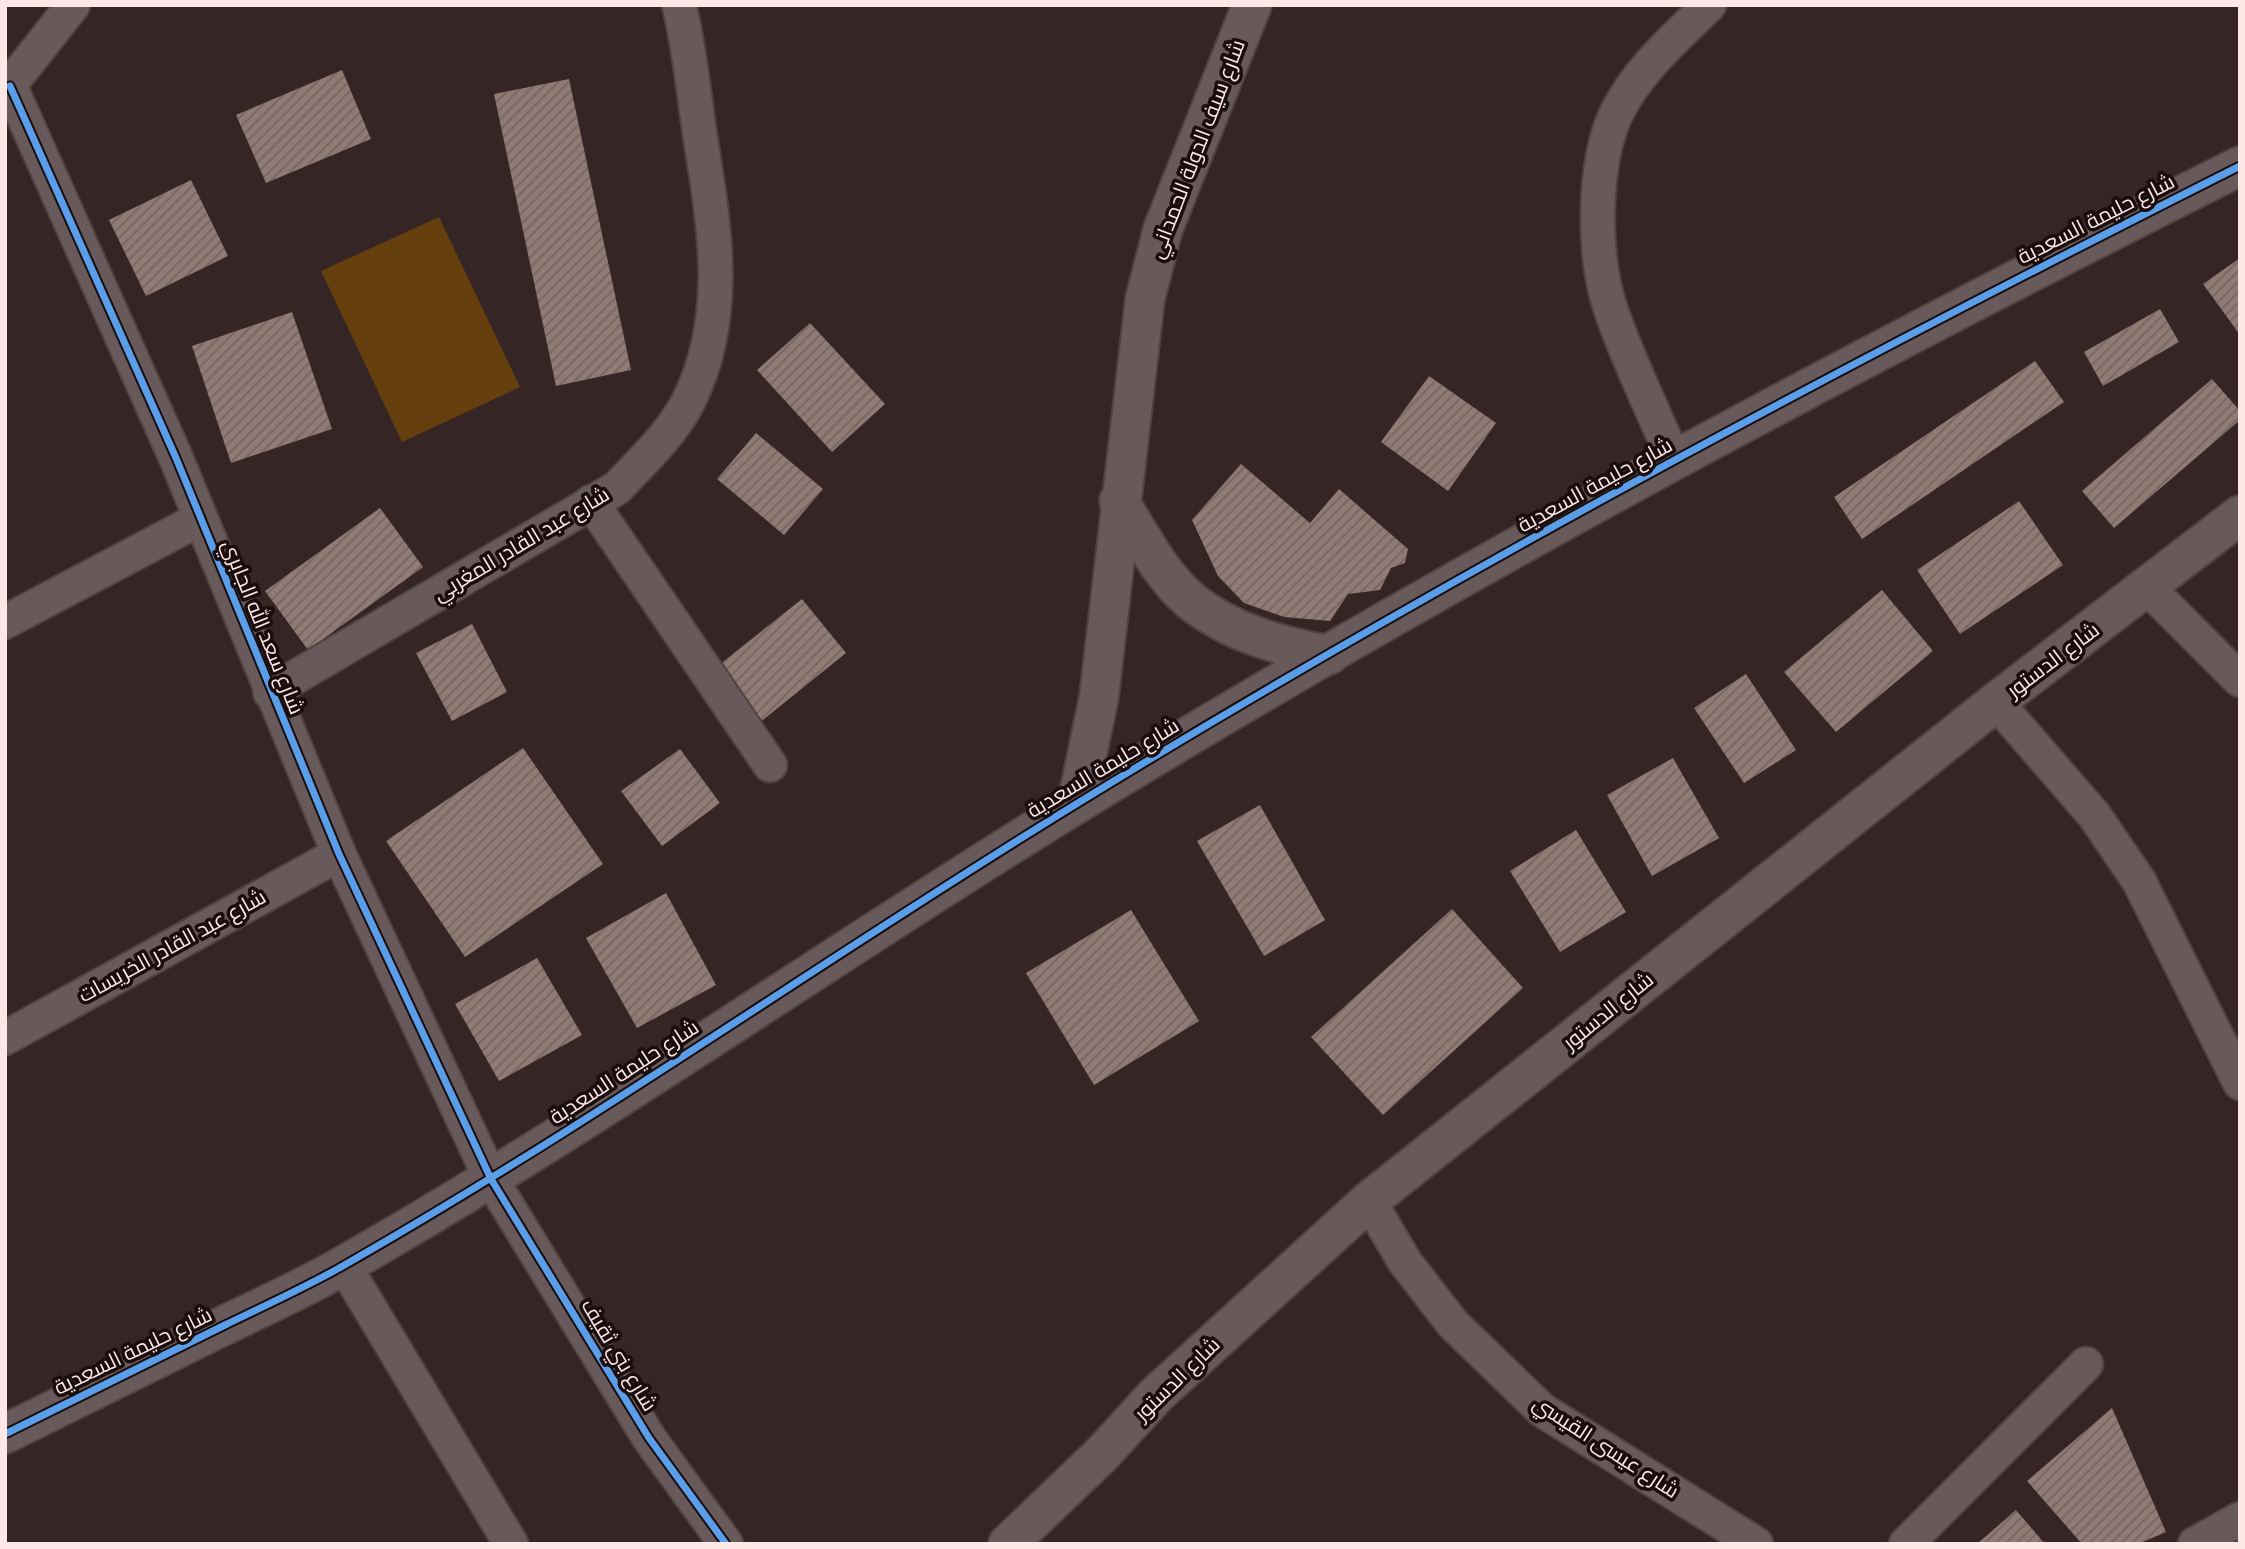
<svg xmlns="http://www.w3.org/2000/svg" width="2245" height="1549" viewBox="0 0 2245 1549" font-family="'Roboto Condensed',Cairo,sans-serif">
<defs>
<pattern id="building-hatch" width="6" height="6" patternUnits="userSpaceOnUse" patternTransform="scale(1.75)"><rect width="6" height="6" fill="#8f7a74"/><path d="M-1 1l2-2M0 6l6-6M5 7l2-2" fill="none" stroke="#746561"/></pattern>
</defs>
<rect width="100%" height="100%" fill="#362525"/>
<path fill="#65400e" d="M 439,217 L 520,387 L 402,442 L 321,271 Z"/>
<g fill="url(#building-hatch)">
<path d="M 342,70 L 371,139 L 266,183 L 236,115 Z"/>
<path d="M 569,79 L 631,370 L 556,386 L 494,94 Z"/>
<path d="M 191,180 L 228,256 L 146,296 L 109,220 Z"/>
<path d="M 2240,258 L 2240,335 L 2203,284 Z"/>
<path d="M 2160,309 L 2179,342 L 2103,386 L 2084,352 Z"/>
<path d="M 292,312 L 332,429 L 231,463 L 192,346 Z"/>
<path d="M 810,323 L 885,404 L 832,452 L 757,370 Z"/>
<path d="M 2035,361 L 2064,402 L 1862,539 L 1834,497 Z"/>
<path d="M 1429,376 L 1496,423 L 1448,491 L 1381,442 Z"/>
<path d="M 2212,379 L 2240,411 L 2240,420 L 2114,528 L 2082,491 Z"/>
<path d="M 756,433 L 823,489 L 784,535 L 717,479 Z"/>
<path d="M 1241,464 L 1310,523 L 1339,489 L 1408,549 L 1405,563 L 1391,568 L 1380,590 L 1348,594 L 1330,621 L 1284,617 L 1244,603 L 1218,576 L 1192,520 Z"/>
<path d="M 2019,501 L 2063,565 L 1960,634 L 1917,570 Z"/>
<path d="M 380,508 L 423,567 L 308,650 L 265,591 Z"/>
<path d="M 1882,590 L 1933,651 L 1836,732 L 1784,672 Z"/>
<path d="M 802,599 L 846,653 L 758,724 L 714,669 Z"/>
<path d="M 472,624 L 507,692 L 452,721 L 416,653 Z"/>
<path d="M 1746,674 L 1796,750 L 1744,783 L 1694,708 Z"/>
<path d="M 523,748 L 603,864 L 465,957 L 386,841 Z"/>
<path d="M 680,749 L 720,803 L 662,846 L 621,791 Z"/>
<path d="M 1673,758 L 1719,838 L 1652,876 L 1607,795 Z"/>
<path d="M 1260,805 L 1325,920 L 1264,956 L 1197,841 Z"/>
<path d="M 1576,830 L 1626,912 L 1560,952 L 1510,871 Z"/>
<path d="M 666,893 L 716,985 L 637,1028 L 586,938 Z"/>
<path d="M 1452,909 L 1523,988 L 1383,1115 L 1311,1037 Z"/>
<path d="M 1131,910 L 1199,1021 L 1094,1085 L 1026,973 Z"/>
<path d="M 537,958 L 582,1035 L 499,1081 L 455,1004 Z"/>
<path d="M 2112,1408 L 2166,1532 L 2138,1544 L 2082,1544 L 2027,1481 Z"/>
<path d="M 2016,1510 L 2045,1544 L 1977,1544 Z"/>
</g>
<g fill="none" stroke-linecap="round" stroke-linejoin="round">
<defs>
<g id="minor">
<path d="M 10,86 L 176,458 L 339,854 L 491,1179 L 649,1438 L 726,1544"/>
<path d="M 5,91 L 73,5"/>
<path d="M 1674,461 C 1653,409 1626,357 1609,304 C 1593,252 1593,164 1616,114 C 1637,71 1675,38 1709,5"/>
<path d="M 591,502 L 770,765"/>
<path d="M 2148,588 L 2240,680"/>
<path d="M 5,622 L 200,519"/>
<path d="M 270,692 L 617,488 C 642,461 671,435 688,402 C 730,319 715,229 701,142 C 694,97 690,49 679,5"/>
<path d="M 1996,702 L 2094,815 L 2139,881 L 2240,1083"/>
<path d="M 5,1038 L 339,854"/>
<path d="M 1369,1201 L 1405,1262 L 1453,1324 L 1542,1410 L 1756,1544"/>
<path d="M 344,1265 L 511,1544"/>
<path d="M 1906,1544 L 2086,1364"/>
<path d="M 2195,1544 L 2240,1519"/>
</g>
<g id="tertiary">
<path d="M 1119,501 C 1140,534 1161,576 1191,601 C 1231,633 1280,646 1329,655"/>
<path d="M 1077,803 L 1099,697 L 1145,299 L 1163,229 L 1252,5"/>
<path d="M 5,1434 C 79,1397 152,1361 225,1325 C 264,1306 304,1288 341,1267 C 592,1124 827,957 1073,806 C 1451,574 1844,365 2240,166"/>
<path d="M 1008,1544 L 1103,1453 L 1156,1395 L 1369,1201 L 1996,702 L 2240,515"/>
</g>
</defs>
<use href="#minor" stroke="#514242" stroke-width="37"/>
<use href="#tertiary" stroke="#514242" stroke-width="42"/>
<use href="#minor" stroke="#685a5a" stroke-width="33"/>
<use href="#tertiary" stroke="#685a5a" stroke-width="38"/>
<defs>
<g id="cycleway">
<path d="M 10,86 L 176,458 L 339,854 L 491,1179 L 649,1438 L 726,1544"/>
<path d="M 5,1434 C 79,1397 152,1361 225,1325 C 264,1306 304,1288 341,1267 C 592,1124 827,957 1073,806 C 1451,574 1844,365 2240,166"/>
</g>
</defs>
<use href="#cycleway" stroke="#1a0d0d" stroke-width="11"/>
<use href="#cycleway" stroke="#5a9eea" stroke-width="7"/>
</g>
<g text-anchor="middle" stroke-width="7" stroke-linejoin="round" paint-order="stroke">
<g font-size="21" fill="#fde7e7" stroke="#1a0d0d">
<text transform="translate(1197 149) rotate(-69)" y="7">شارع سيف الدولة الحمداني</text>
<text transform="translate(2096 219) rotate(-27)" y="7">شارع حليمة السعدية</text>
<text transform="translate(1595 485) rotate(-29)" y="7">شارع حليمة السعدية</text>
<text transform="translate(521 544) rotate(-31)" y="7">شارع عبد القادر المغربي</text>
<text transform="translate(263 627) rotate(68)" y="7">شارع سعد الله الجابري</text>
<text transform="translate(2053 660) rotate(-37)" y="7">شارع الدستور</text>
<text transform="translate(1103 768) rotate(-31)" y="7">شارع حليمة السعدية</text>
<text transform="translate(172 946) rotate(-29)" y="7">شارع عبد القادر الخريسات</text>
<text transform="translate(1608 1011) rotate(-39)" y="7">شارع الدستور</text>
<text transform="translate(624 1072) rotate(-33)" y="7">شارع حليمة السعدية</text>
<text transform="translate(133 1351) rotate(-26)" y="7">شارع حليمة السعدية</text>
<text transform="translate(619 1355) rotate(59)" y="7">شارع بني ثقيف</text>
<text transform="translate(1177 1379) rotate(-44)" y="7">شارع الدستور</text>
<text transform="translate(1606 1447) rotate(33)" y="7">شارع عيسى القيسي</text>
</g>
</g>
<rect width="2245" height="1549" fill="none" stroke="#fde7e7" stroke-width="14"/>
</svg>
